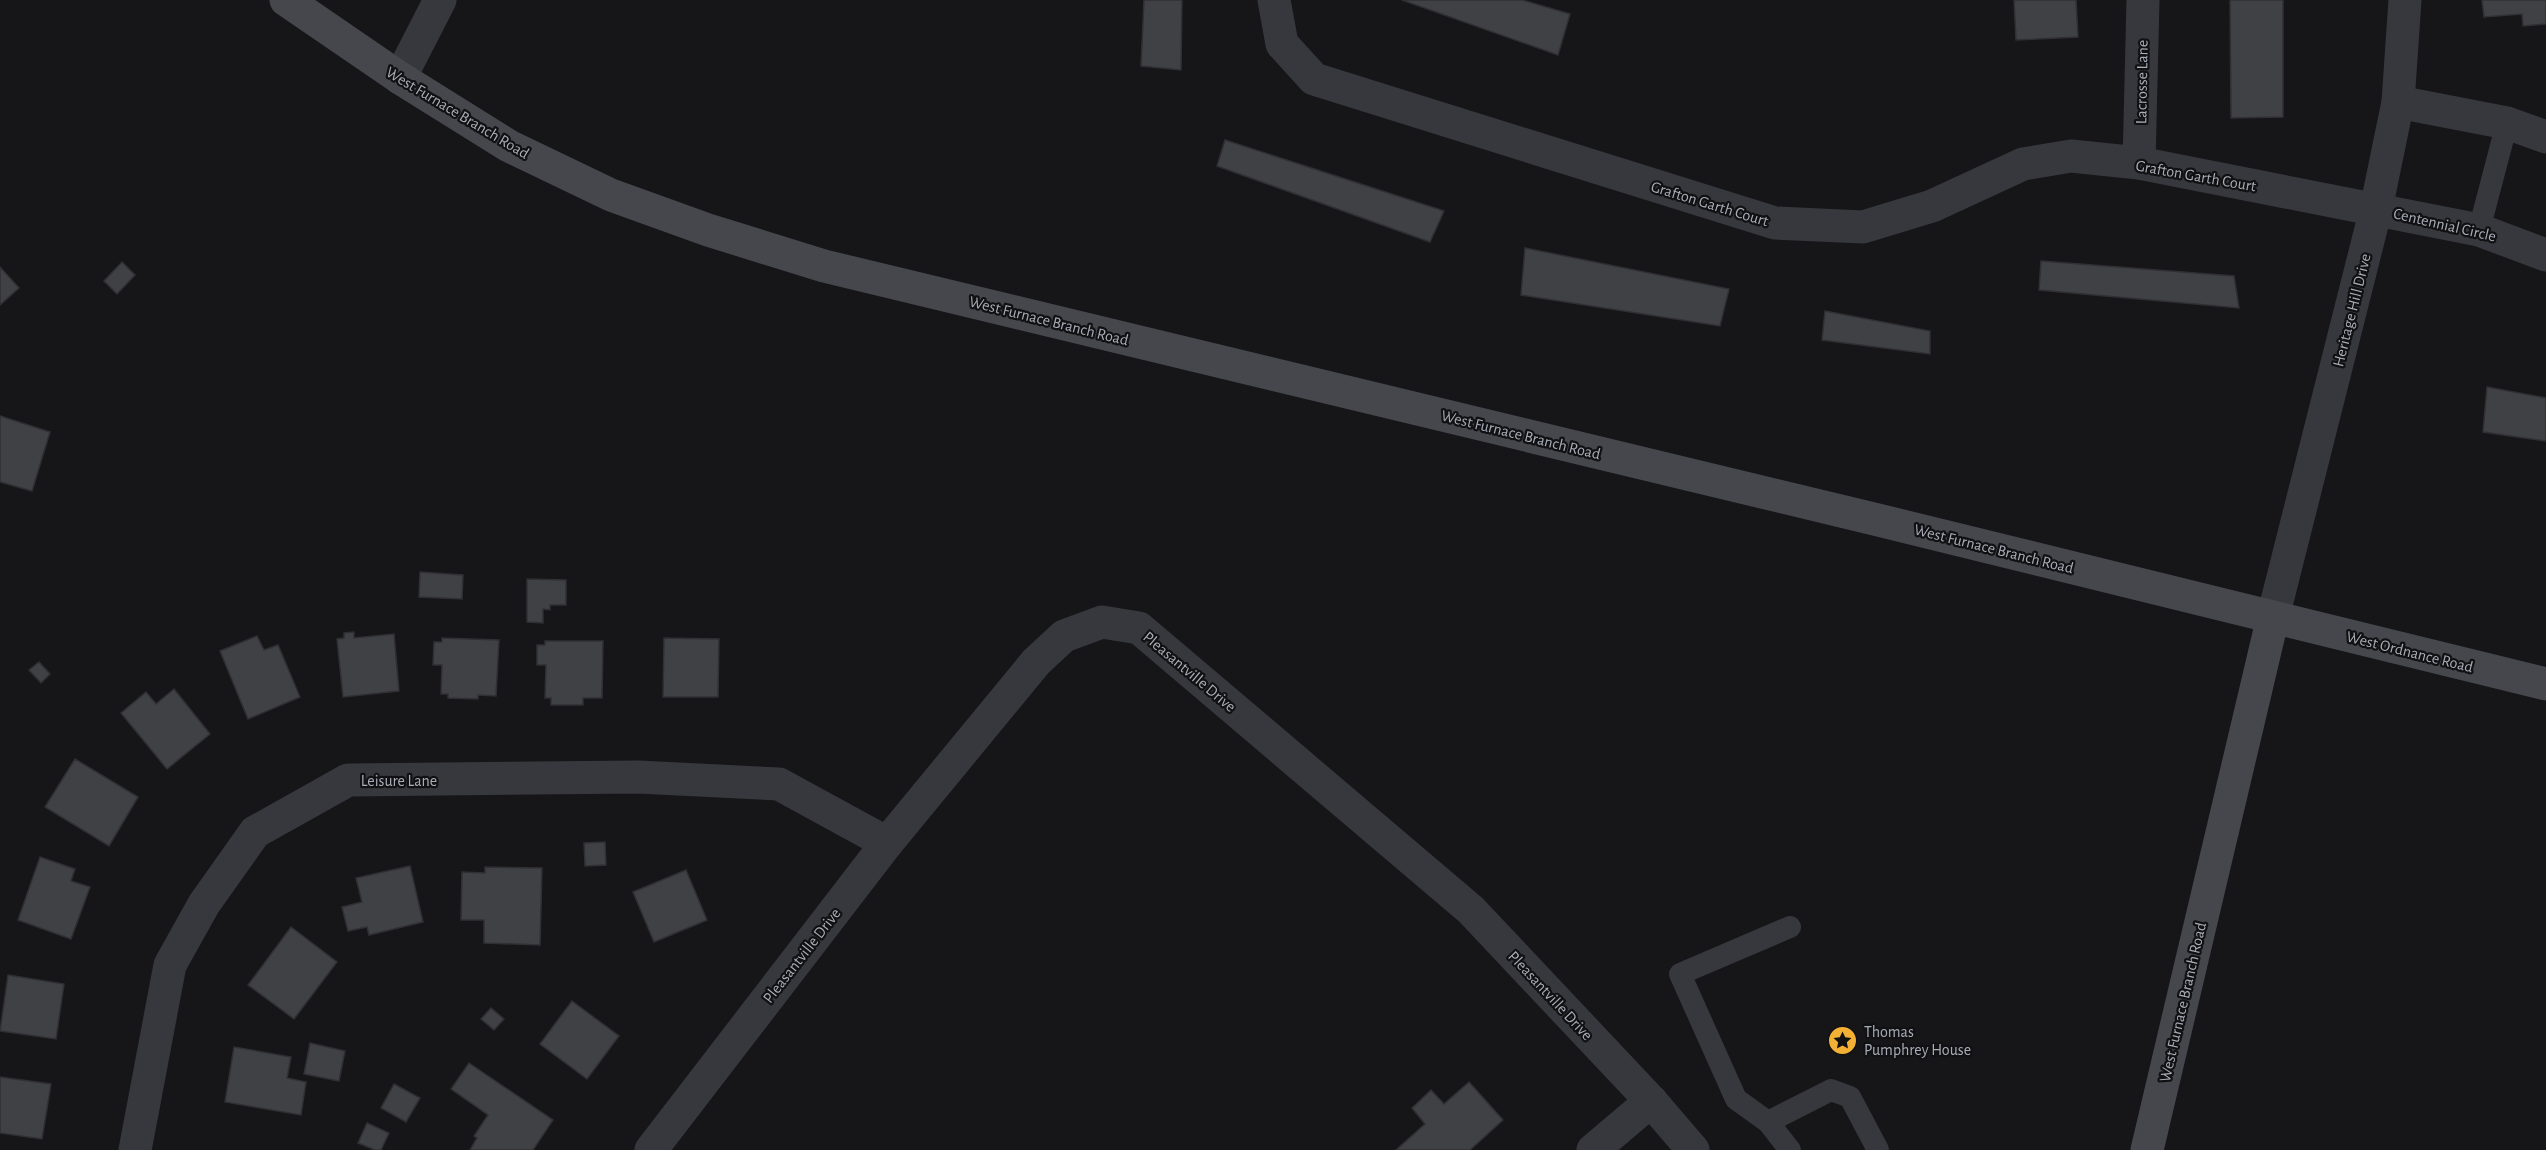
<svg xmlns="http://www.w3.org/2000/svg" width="2546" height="1150" viewBox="0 0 2546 1150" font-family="'Alegreya Sans',sans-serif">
<rect width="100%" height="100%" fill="#161618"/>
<g fill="#404145" stroke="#303034" stroke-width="1.5">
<path d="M 1144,0 L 1182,0 L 1181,70 L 1141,66 Z"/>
<path d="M 1402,0 L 1522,0 L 1570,14 L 1558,55 Z"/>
<path d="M 2014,0 L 2076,0 L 2078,37 L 2016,40 Z"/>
<path d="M 2230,0 L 2283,0 L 2283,117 L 2231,118 Z"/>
<path d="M 2482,0 L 2546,0 L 2546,24 L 2523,26 L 2522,14 L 2484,17 Z"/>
<path d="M 1225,140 L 1444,211 L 1430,242 L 1217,166 Z"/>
<path d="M 1525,248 L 1729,289 L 1720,326 L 1521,295 Z"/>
<path d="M 2041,261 L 2234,276 L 2239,308 L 2039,290 Z"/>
<path d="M 122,262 L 135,275 L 117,294 L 104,281 Z"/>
<path d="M 0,267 L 19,288 L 0,305 Z"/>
<path d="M 1825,311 L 1930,331 L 1930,354 L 1822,340 Z"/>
<path d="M 2487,387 L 2546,398 L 2546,441 L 2483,432 Z"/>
<path d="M 0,416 L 50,432 L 32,491 L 0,482 Z"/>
<path d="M 420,572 L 463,575 L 462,599 L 419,597 Z"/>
<path d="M 527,579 L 566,580 L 566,605 L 550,605 L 550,610 L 543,609 L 543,623 L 527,622 Z"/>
<path d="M 354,632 L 354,638 L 394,634 L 399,691 L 343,697 L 337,639 L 344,638 L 344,633 Z"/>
<path d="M 257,636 L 264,650 L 278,645 L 300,697 L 248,719 L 220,651 Z"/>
<path d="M 442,638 L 499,640 L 496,696 L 478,695 L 478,699 L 448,698 L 448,694 L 441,694 L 442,665 L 433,665 L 434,642 L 442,642 Z"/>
<path d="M 664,638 L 719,639 L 718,697 L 663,697 Z"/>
<path d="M 545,641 L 603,641 L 602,698 L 583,698 L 583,705 L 551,705 L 551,698 L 545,698 L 546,665 L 537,665 L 537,645 L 545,645 Z"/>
<path d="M 39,662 L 50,674 L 41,683 L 29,670 Z"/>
<path d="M 174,689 L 210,734 L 167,769 L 121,713 L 146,692 L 156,704 Z"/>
<path d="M 75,759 L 138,797 L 109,846 L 45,807 Z"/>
<path d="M 605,842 L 606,865 L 585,866 L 584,843 Z"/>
<path d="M 40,857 L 75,869 L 71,881 L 90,887 L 71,939 L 18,920 Z"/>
<path d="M 410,866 L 423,922 L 369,935 L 367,927 L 348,931 L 342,907 L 362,902 L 356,878 Z"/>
<path d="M 485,867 L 542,868 L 540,945 L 484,943 L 484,920 L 461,920 L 462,872 L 485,873 Z"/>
<path d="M 686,870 L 707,920 L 654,942 L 633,892 Z"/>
<path d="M 291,927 L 337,962 L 294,1019 L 248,985 Z"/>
<path d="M 8,975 L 64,984 L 56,1039 L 0,1031 Z"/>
<path d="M 572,1001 L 619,1036 L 587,1079 L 540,1044 Z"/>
<path d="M 491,1008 L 504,1019 L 494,1030 L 481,1019 Z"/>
<path d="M 310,1043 L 345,1051 L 339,1081 L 304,1074 Z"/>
<path d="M 234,1047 L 291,1057 L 287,1078 L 306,1082 L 301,1115 L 225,1102 Z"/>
<path d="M 469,1063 L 553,1120 L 533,1150 L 470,1150 L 477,1138 L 474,1136 L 488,1115 L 451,1089 Z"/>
<path d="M 0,1077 L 51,1084 L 42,1139 L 0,1133 Z"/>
<path d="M 1469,1082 L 1503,1120 L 1470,1150 L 1396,1150 L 1425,1124 L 1412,1108 L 1431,1090 L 1444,1104 Z"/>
<path d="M 394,1084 L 420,1098 L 406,1122 L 381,1108 Z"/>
<path d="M 367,1123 L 389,1133 L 381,1150 L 375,1150 L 358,1143 Z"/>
</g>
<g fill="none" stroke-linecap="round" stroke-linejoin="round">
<g stroke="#37383d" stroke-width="22">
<path d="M 2479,230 L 2507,123"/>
<path d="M 1768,1122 L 1736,1099 L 1680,974 L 1790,927"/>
<path d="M 1790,1150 L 1768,1122 L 1831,1090 L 1850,1097 L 1878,1150"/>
</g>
<g stroke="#37383d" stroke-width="33">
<path d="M 1274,0 L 1282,44 L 1314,79 L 1775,223 L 1863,227 L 1932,206 L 2023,164 L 2071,156 L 2139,163 L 2479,230 L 2546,255"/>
<path d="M 400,78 L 440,0"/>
<path d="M 2398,102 L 2507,123 L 2546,137"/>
<path d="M 2139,163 L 2143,0"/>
<path d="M 2273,617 L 2376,209 L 2398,102 L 2405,0"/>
<path d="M 135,1150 L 170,965 L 204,904 L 255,832 L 348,780 L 638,777 L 779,784 L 887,843"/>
<path d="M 651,1150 L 887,843 L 1036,662 L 1064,636 L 1102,622 L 1139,628 L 1471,910 L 1651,1101 L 1693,1150"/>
<path d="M 1593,1150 L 1651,1101"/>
</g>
<g stroke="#45474d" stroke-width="33">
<path d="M 286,0 L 400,78 L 509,146 L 611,195 L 708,230 L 824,266 L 1874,519 L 2546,684"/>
<path d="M 2147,1150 L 2273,617"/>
</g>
</g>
<defs>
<symbol id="sight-disc" viewBox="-11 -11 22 22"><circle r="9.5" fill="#f2b134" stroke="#111113"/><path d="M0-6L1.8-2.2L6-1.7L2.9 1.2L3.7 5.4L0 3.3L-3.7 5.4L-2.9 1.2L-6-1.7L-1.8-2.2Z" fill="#111"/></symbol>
</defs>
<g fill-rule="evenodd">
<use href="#sight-disc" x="1826" y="1024" width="33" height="33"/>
</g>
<g text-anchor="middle" stroke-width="4.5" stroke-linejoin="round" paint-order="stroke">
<g font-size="16" fill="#a8adb8" stroke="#111113">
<text transform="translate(2141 82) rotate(-89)" y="6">Lacrosse Lane</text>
<text transform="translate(458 112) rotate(31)" y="6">West Furnace Branch Road</text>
<text transform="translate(2196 175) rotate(10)" y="6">Grafton Garth Court</text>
<text transform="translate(1710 203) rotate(17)" y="6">Grafton Garth Court</text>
<text transform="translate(2445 224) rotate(13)" y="6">Centennial Circle</text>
<text transform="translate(2351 310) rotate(-76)" y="6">Heritage Hill Drive</text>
<text transform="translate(1049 320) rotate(14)" y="6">West Furnace Branch Road</text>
<text transform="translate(1521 434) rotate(14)" y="6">West Furnace Branch Road</text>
<text transform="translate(1994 548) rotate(14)" y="6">West Furnace Branch Road</text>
<text transform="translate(2410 651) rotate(14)" y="6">West Ordnance Road</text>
<text transform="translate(1190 671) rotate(40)" y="6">Pleasantville Drive</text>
<text x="399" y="786">Leisure Lane</text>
<text transform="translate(801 955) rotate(-52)" y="6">Pleasantville Drive</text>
<text transform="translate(1551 995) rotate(47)" y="6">Pleasantville Drive</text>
<text transform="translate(2182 1002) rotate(-77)" y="6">West Furnace Branch Road</text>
</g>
<g font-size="16" fill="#a8adb8" stroke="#111113" text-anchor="start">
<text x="1864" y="1037">Thomas<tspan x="1864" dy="18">Pumphrey House</tspan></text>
</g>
</g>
</svg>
